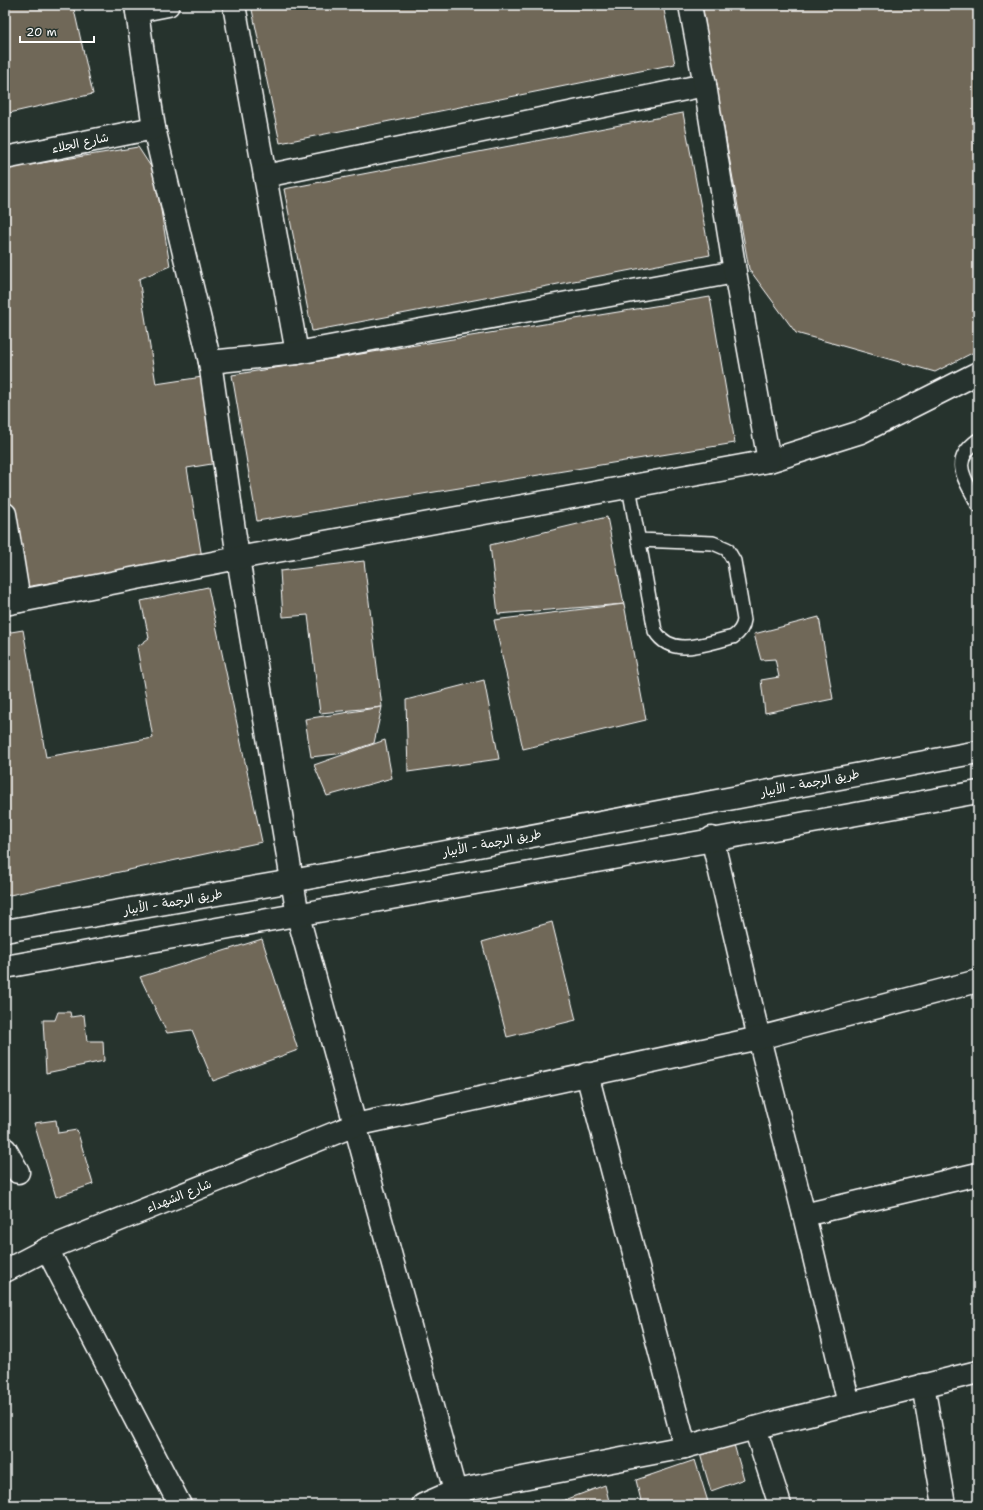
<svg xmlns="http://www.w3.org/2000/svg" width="983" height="1510" viewBox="0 0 983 1510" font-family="'Shantell Sans','Playpen Sans Arabic',sans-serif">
<rect width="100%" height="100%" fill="#26332d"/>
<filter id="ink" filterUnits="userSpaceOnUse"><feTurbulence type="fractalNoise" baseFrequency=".025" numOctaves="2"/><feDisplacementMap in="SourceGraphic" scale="8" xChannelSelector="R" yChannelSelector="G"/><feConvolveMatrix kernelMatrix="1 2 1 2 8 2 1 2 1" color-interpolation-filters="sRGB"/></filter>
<g filter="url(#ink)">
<g fill="#706758" stroke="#fff">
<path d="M 5,5 L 73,5 L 93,94 L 5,114 Z"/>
<path d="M 251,5 L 663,5 L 675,64 L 280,143 Z"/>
<path d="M 702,5 L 978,5 L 978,350 L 935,372 L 796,333 L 749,269 Z"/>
<path d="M 683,113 L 710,255 L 312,331 L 284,189 Z"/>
<path d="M 138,147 L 155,173 L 170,266 L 139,279 L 156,384 L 209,376 L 224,462 L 187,468 L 202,558 L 25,587 L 5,471 L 5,169 Z"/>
<path d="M 710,297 L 735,443 L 257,521 L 232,375 Z"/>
<path d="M 607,517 L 624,604 L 498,614 L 490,545 Z"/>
<path d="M 364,561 L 382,707 L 320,713 L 308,615 L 283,617 L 280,571 Z"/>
<path d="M 208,587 L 262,842 L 5,896 L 5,633 L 23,630 L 46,757 L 153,738 L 137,647 L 149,638 L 141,601 Z"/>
<path d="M 624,604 L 646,720 L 523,749 L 494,620 Z"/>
<path d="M 819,617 L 833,699 L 765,713 L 761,680 L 779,677 L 775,659 L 761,660 L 754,634 Z"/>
<path d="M 484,680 L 499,759 L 408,772 L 406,700 Z"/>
<path d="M 382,707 L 374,743 L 345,753 L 311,757 L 305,719 Z"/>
<path d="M 385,740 L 392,778 L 327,796 L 314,765 Z"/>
<path d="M 552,922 L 576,1020 L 507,1037 L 482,942 Z"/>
<path d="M 262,939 L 298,1050 L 213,1081 L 192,1030 L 167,1033 L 140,977 Z"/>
<path d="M 58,1012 L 70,1012 L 71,1017 L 84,1015 L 87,1041 L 103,1041 L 104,1061 L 46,1073 L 43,1020 L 55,1020 Z"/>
<path d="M 56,1120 L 58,1133 L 77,1130 L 93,1184 L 56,1197 L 34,1123 Z"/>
<path d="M 733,1441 L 744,1479 L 711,1491 L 700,1454 Z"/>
<path d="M 695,1460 L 709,1505 L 642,1505 L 636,1480 Z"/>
<path d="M 605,1485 L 610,1505 L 557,1505 L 557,1503 Z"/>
</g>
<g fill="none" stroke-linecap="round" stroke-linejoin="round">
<defs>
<g id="lane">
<path d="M 978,440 C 948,462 966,479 978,505"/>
<path d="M 629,487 L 655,631 C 672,659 706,643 733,637 C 739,633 743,628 744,620 L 734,561 L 727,549 L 713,543 L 638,540"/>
</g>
<g id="street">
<path d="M 136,5 L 154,128 L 210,362 L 238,558 L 298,916 L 455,1491 L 460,1505"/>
<path d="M 234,5 L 297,353"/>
<path d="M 137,11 L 168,5"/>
<path d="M 5,158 L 154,128"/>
<path d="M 265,176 L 705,85"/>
<path d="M 210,362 L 297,353 L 735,272"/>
<path d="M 769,461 L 861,432 L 978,373"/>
<path d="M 5,514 L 19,601"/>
<path d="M 5,604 L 238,558 L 769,461 L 735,272 L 705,85 L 690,5"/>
<path d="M 712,838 L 759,1038 L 804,1215"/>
<path d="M 587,1074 L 685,1447"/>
<path d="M 5,1149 L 18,1172"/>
<path d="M 47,1249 L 180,1505"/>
<path d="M 5,1271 L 47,1249 L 355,1125 L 759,1038 L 978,981"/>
<path d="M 923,1385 L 944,1505"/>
<path d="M 849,1404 L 804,1215 L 978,1174"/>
<path d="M 755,1428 L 780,1505"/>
<path d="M 423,1505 L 455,1491 L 685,1447 L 781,1421 L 978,1372"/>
</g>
<g id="highway">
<path d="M 5,931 L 292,881 L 978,752"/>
<path d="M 5,967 C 330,911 653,849 978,792"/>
</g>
</defs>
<use href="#lane" stroke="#fff" stroke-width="16"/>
<use href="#street" stroke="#fff" stroke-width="25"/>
<use href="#highway" stroke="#fff" stroke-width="25"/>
<use href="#lane" stroke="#26332d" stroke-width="13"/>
<use href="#street" stroke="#26332d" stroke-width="22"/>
<use href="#highway" stroke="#26332d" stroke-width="22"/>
</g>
</g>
<g text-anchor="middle" stroke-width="3.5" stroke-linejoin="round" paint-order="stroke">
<g font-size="12" fill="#fff" stroke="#26332d">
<text transform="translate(80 143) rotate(-12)" y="4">شارع الجلاء</text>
<text transform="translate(810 783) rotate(-11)" y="4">طريق الرجمة - الأبيار</text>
<text transform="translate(492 843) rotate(-11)" y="4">طريق الرجمة - الأبيار</text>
<text transform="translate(173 902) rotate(-10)" y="4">طريق الرجمة - الأبيار</text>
<text transform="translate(179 1196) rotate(-22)" y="4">شارع الشهداء</text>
</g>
</g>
<rect width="983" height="1510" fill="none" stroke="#26332d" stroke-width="20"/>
<rect x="10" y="10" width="963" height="1490" fill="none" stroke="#fff" stroke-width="1.5" filter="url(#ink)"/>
<path d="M20 36v6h74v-6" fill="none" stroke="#ffffff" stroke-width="2"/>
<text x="26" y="36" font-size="12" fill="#ffffff" stroke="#26332d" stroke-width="3" paint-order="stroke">20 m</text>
</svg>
